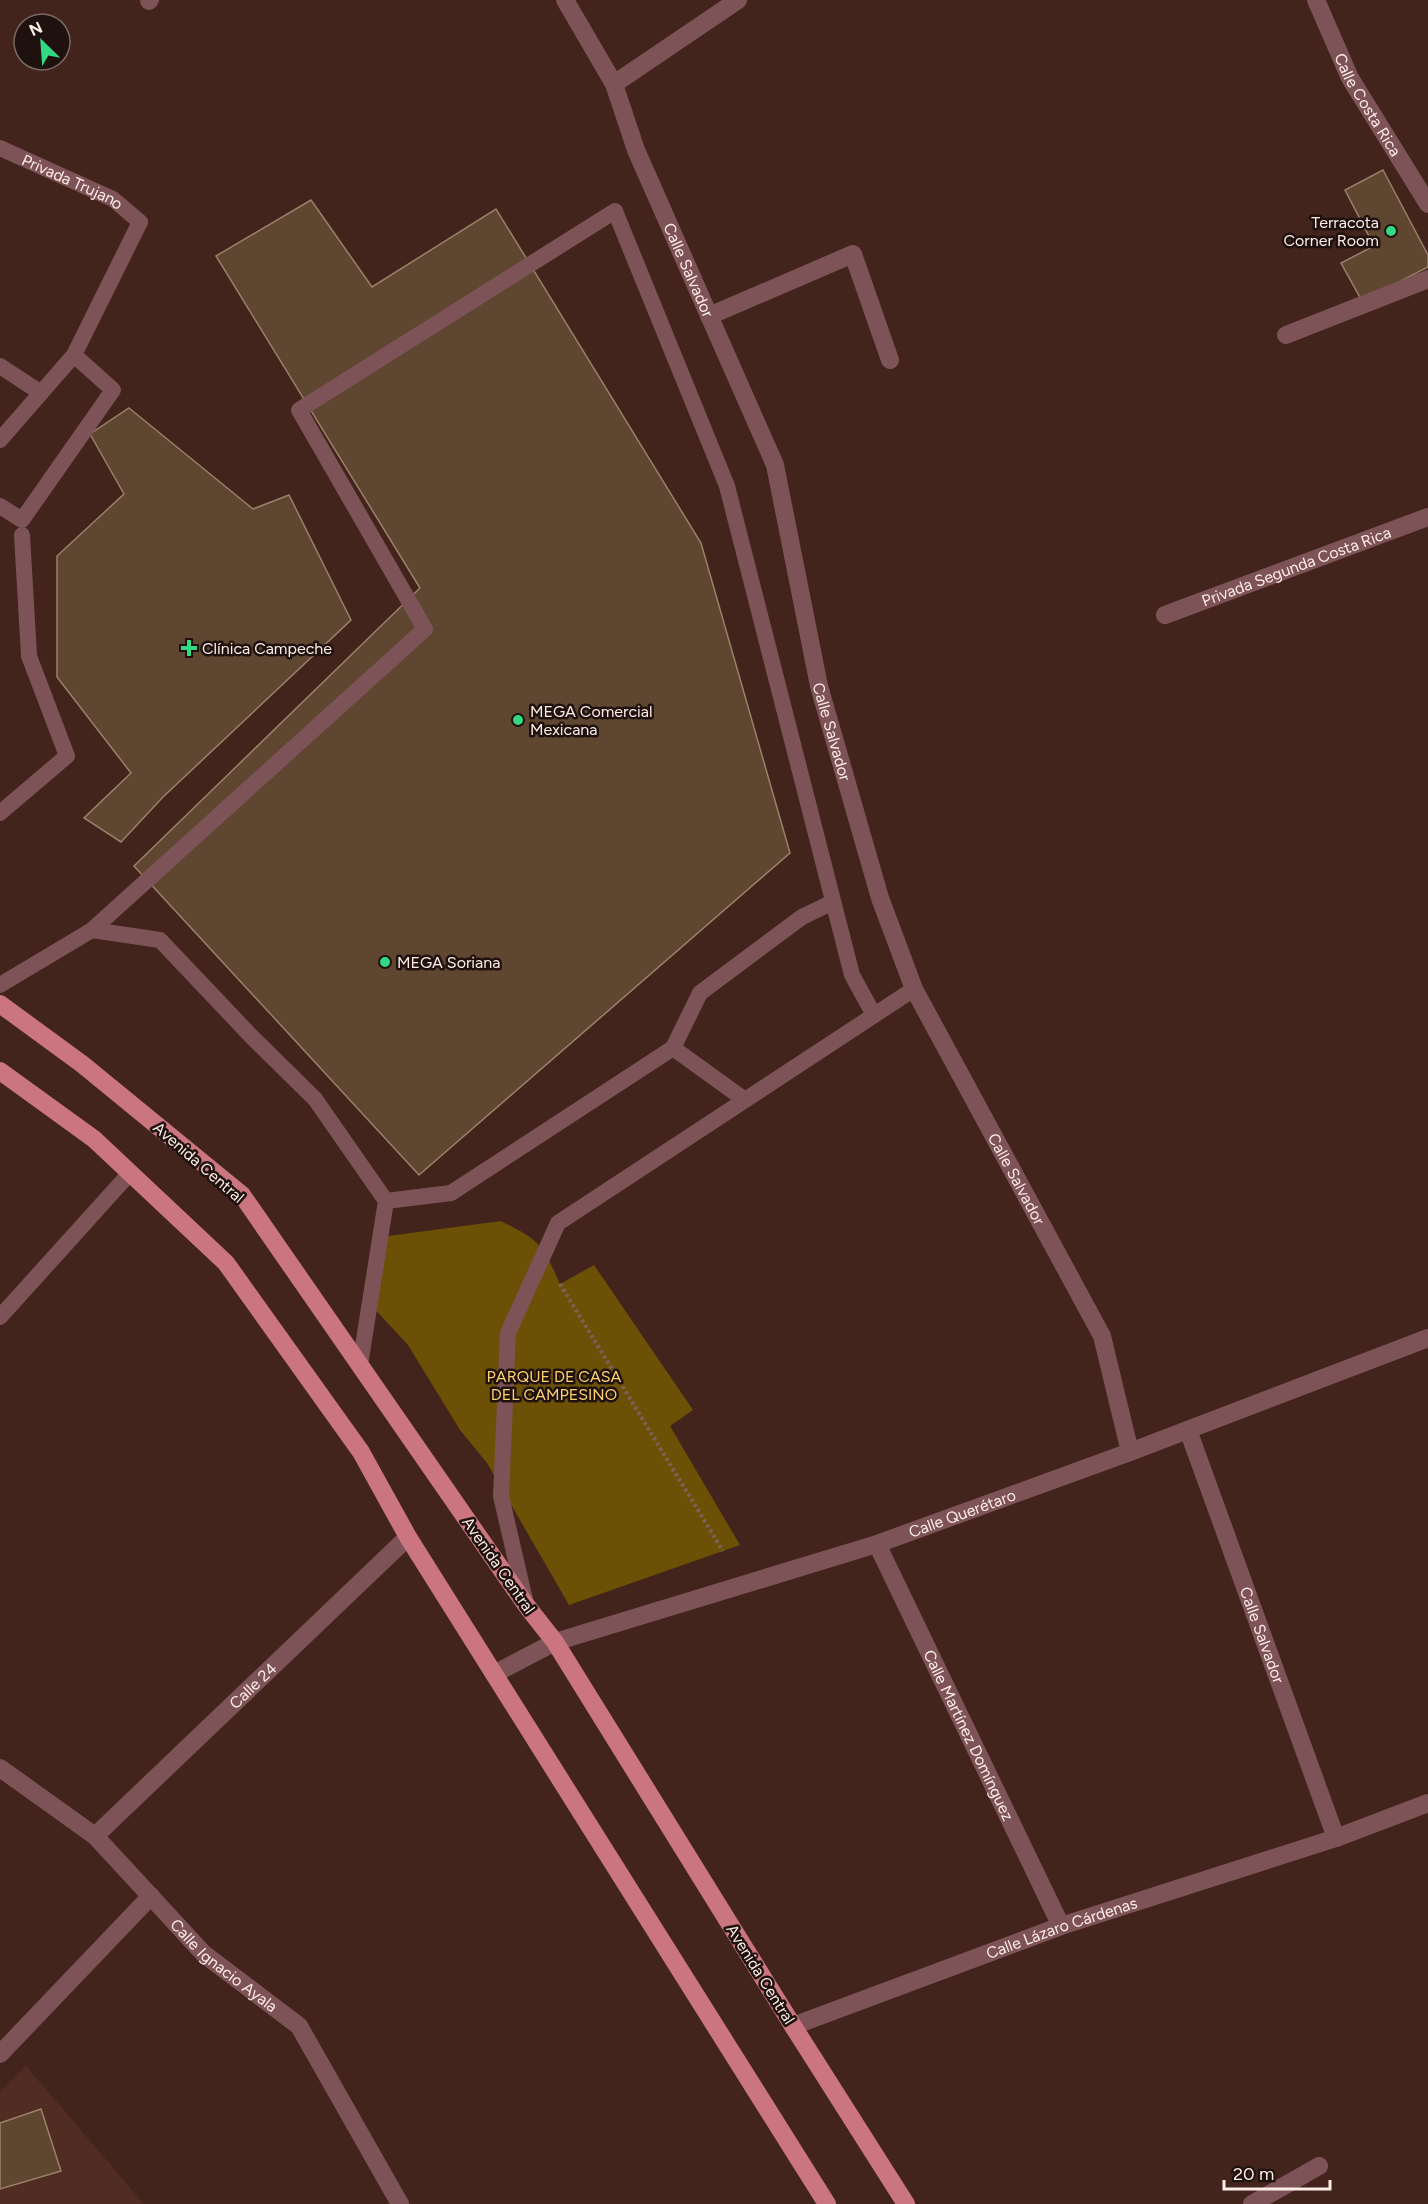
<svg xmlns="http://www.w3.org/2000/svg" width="1428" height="2204" viewBox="0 0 1428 2204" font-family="Figtree,sans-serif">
<rect width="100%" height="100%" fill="#42241c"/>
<path fill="#502c22" d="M 26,2066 L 144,2204 L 0,2204 L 0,2092 Z"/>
<path fill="#6c5006" d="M 501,1221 C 540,1241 542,1243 560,1284 L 594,1265 L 693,1410 L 670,1426 L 740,1545 L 569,1605 L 487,1463 L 460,1430 L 408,1345 L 370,1304 L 381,1237 Z"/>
<g fill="#5f4631" stroke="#9c8069" stroke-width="1.5">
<path d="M 1383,170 L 1428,255 L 1428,267 L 1362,301 L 1341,263 L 1374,246 L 1345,190 Z"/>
<path d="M 311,200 L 372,287 L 496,209 L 701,543 L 790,853 L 419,1175 L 134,866 L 420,588 L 216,256 Z"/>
<path d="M 129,408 L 253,509 L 289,495 L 351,620 L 163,797 L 121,842 L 84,818 L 131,773 L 57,677 L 57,556 L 124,494 L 90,434 Z"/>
<path d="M 41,2109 L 61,2171 L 0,2189 L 0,2123 Z"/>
</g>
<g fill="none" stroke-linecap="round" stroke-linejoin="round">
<path stroke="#7b615a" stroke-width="4" stroke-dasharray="3 3" stroke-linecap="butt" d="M 560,1284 L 723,1551"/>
<g stroke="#7d5357" stroke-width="16">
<path id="s1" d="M 0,148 L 113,199 L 140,222 L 74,355 L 0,440"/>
<path d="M 0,366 L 41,393"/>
<path d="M 0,506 L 22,520 L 113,390 L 74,355"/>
<path d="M 0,813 L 67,756 L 29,656 L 22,535"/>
<path d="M 92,930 L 425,629 L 299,410 L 615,211 L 727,486 L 852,975 L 874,1015"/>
<path d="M 0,985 L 92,930 L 160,940 L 251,1036 L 315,1099 L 386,1201 L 360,1365"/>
<path d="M 673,1048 L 745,1100"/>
<path d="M 386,1201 L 451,1193 L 673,1048 L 700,993 L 802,917 L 833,902"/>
<path d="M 0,1317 L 130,1173"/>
<path d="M 526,1604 L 501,1496 L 508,1333 L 558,1223 L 914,989"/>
</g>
<g stroke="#7d5357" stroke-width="18">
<path id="s2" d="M 565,0 L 614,84 L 636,150 L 775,465 L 819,686 L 880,898 L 914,989 L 1102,1336 L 1130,1452"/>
<path id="s3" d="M 1316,0 L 1350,78 L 1428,204"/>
<path d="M 149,1 L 150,0"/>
<path d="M 614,84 L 738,0"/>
<path d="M 709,316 L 853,254 L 890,360"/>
<path d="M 1286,335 L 1428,279"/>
<path id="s4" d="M 1165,615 L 1428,517"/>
<path id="s5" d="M 1188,1430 L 1336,1838"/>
<path id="s6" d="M 877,1544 L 1061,1926"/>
<path id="s7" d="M 494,1674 L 555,1642 L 877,1544 L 1130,1452 L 1428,1338"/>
<path id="s8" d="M 0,1768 L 95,1836 L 204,1954 L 299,2026 L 400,2204"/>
<path id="s9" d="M 95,1836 L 408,1537"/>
<path id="s10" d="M 793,2026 L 1061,1926 L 1336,1838 L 1428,1803"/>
<path d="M 0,2054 L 151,1896"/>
<path d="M 1252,2204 L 1319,2166"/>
</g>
<g stroke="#ca757f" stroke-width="18">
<path d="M 0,1004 L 82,1064 L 242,1195 L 526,1605 L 555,1642 L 793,2026 L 906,2204"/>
<path d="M 0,1071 L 94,1139 L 226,1263 L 361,1452 L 408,1537 L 827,2204"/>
</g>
</g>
<g fill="#32d882" stroke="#1f120e" stroke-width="2">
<circle cx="1391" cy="231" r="6"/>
<path d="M186 639h6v6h6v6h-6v6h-6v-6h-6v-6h6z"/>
<circle cx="518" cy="720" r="6"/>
<circle cx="385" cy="962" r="6"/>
</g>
<g text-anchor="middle" stroke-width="5" stroke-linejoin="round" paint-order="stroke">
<g font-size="16" fill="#fdece8" stroke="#1f120e">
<text dy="6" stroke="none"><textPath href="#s3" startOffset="117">Calle Costa Rica</textPath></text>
<text dy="6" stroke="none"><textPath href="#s1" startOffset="80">Privada Trujano</textPath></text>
<text dy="6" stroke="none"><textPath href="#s2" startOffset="298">Calle Salvador</textPath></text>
<text dy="6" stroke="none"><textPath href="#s4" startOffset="140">Privada Segunda Costa Rica</textPath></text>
<text dy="6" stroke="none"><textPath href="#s2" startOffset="784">Calle Salvador</textPath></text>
<text transform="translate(199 1162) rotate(41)" y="6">Avenida Central</text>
<text dy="6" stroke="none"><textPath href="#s2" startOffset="1270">Calle Salvador</textPath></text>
<text dy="6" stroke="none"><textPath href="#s7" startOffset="496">Calle Querétaro</textPath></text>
<text transform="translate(499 1565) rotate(55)" y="6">Avenida Central</text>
<text dy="6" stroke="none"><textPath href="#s5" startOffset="218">Calle Salvador</textPath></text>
<text dy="6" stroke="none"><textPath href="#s9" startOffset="218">Calle 24</textPath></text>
<text dy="6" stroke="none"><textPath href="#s6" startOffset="212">Calle Martínez Domínguez</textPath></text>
<text dy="6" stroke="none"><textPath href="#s10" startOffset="286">Calle Lázaro Cárdenas</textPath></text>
<text dy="6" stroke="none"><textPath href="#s8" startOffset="300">Calle Ignacio Ayala</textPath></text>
<text transform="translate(761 1974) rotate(58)" y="6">Avenida Central</text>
</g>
<g font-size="16" fill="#fdece8" stroke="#1f120e" text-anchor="start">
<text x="1379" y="228" text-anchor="end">Terracota<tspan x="1379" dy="18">Corner Room</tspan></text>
<text x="202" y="654">Clínica Campeche</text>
<text x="530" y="717">MEGA Comercial<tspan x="530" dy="18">Mexicana</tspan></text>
<text x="397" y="968">MEGA Soriana</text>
</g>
<g font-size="16" fill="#fdd071" stroke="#1f120e">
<text x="554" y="1382">PARQUE DE CASA<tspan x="554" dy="18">DEL CAMPESINO</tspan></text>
</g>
</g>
<g transform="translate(42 42) rotate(335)"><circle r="28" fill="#1f120e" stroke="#786965" stroke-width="1.5"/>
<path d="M0-4.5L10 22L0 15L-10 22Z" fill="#32d882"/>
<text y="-9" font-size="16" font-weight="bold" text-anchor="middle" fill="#fdece8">N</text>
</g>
<path d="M1224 2180v9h106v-9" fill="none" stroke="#fdece8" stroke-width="3"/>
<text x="1233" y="2180" font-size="18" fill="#fdece8" stroke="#1f120e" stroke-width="4.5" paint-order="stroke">20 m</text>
</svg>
